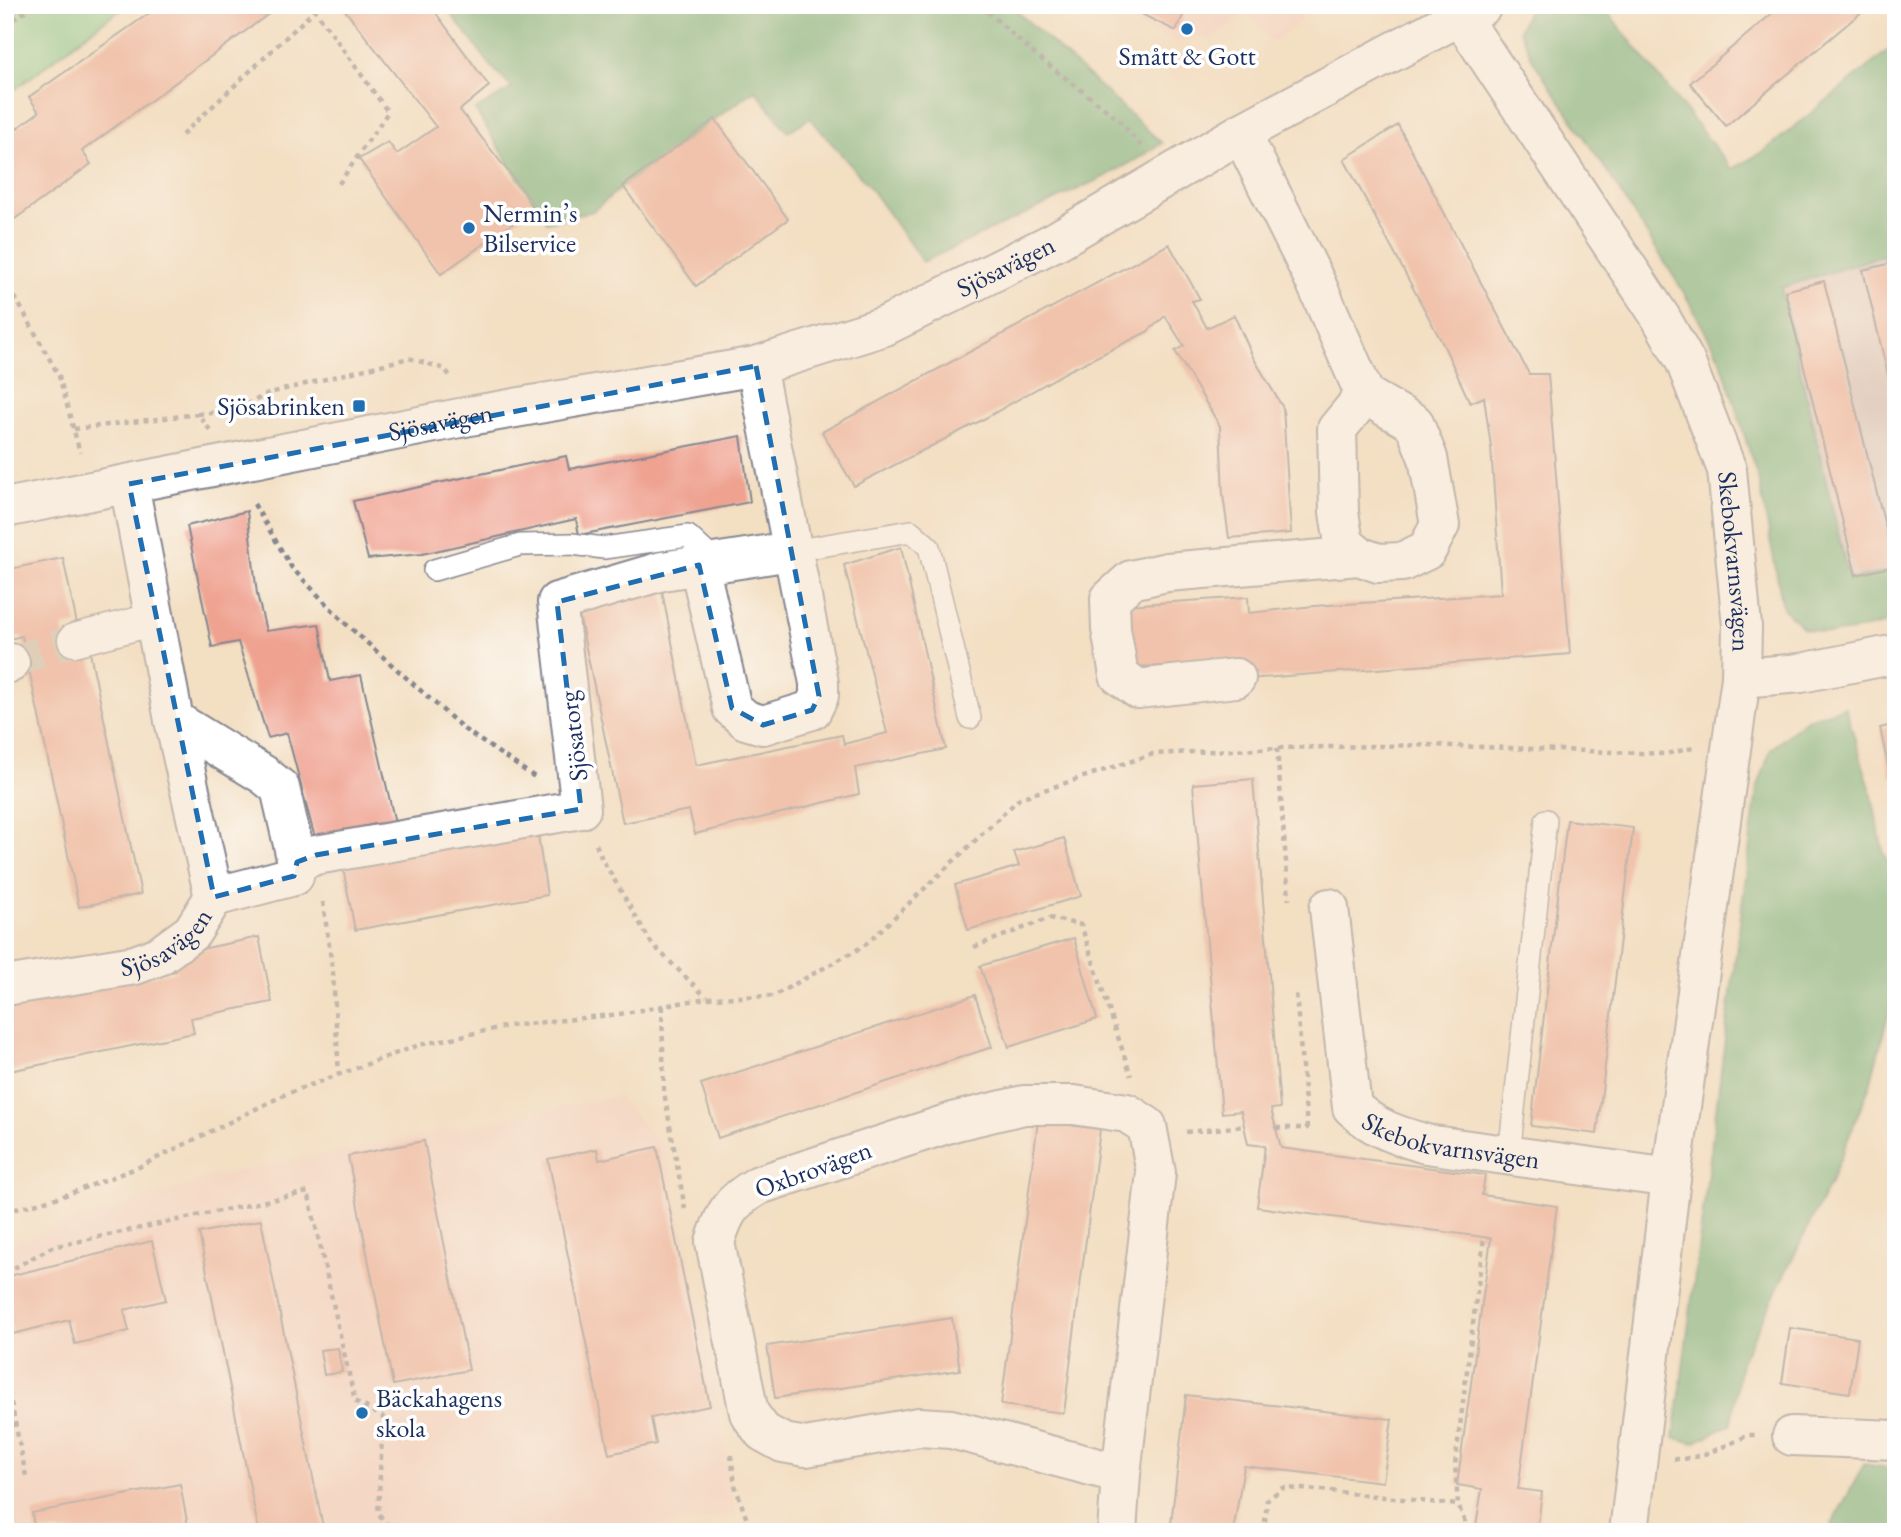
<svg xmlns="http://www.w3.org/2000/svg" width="1901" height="1537" viewBox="0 0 1901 1537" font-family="'EB Garamond',serif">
<rect width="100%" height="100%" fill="#fff"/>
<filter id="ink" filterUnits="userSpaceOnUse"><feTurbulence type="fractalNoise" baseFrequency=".0143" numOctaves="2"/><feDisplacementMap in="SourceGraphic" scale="14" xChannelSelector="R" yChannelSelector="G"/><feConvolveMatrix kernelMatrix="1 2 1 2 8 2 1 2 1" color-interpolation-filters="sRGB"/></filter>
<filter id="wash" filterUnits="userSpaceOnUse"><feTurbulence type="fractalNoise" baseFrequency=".00686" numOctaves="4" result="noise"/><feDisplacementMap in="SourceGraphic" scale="28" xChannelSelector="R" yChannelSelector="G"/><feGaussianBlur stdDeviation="1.57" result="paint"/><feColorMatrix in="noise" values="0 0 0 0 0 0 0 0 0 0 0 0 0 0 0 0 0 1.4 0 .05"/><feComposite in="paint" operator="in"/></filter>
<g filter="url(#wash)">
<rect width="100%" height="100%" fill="#f3dfc2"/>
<g fill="#f7d1c7">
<path d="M 1098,5 L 1301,5 L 1301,21 L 1273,42 L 1247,13 L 1212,38 L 1199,36 L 1178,42 Z"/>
<path d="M 618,1096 L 666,1150 L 701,1311 L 736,1515 L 616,1532 L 5,1532 L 5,1243 L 26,1239 L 213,1176 Z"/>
</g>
<path fill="#d2bfc0" d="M 1884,255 L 1896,256 L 1896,570 L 1849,580 L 1781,287 Z"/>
<path fill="#79ca8c" stroke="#4a7c75" stroke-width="2" d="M 5,5 L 128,5 L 101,23 L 5,97 Z"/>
<g fill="#62ae78" stroke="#3e6e6b" stroke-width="2">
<path d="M 444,5 L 1010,5 L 1162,143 L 1134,161 L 1108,175 L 923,262 L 867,184 L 810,118 L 788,132 L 755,90 L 623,186 L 593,211 L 547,222 L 475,110 L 512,88 L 492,67 Z"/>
<path d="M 1537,5 L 1602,5 L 1732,169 L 1763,152 L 1896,44 L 1896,256 L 1884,255 L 1781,288 L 1849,580 L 1896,570 L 1896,621 L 1854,631 L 1829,634 L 1803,628 L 1783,608 L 1760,485 L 1721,361 L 1686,296 L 1608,173 L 1534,62 L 1519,30 L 1528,10 Z"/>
<path d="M 1845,707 L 1871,791 L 1883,851 L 1896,875 L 1896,985 L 1870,1085 L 1831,1181 L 1741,1362 L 1731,1424 L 1694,1443 L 1674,1438 L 1757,789 L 1771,749 L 1807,719 Z"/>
<path d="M 1864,1464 L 1896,1469 L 1896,1532 L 1828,1532 Z"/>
</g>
<g id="blocks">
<g fill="#efa290">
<path d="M 161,5 L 281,5 L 82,151 L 91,164 L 5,226 L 5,137 L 39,112 L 29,97 Z"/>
<path d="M 341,5 L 430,5 L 489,86 L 460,110 L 536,207 L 441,274 L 359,159 L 388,142 L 397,154 L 436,127 Z"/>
<path d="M 1123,5 L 1188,5 L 1176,31 Z"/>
<path d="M 1782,5 L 1870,5 L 1726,126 L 1690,83 Z"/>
<path d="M 715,119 L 788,219 L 696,286 L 623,186 Z"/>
<path d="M 1398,125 L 1529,374 L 1548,374 L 1570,654 L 1248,679 L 1249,663 L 1131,667 L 1128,605 L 1248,597 L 1249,613 L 1314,606 L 1501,594 L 1491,447 L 1484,397 L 1470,403 L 1444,346 L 1344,159 Z"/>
<path d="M 1169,244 L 1200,299 L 1192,301 L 1207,328 L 1234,315 L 1253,357 L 1283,408 L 1291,533 L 1229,538 L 1223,495 L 1220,426 L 1175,351 L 1184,346 L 1165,316 L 1147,332 L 1068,371 L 982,420 L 854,486 L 822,432 Z"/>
<path d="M 1896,262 L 1896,405 L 1895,405 L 1863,270 Z"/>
<path d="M 1824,281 L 1895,566 L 1856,575 L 1785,291 Z"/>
<path d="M 741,436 L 750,502 L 579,535 L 576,519 L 422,554 L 368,559 L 353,501 L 566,456 L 569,469 Z"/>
<path d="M 247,511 L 257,594 L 266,631 L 319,624 L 330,681 L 361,675 L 395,823 L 375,824 L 315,838 L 287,733 L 268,738 L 238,642 L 212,647 L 187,526 Z"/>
<path d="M 901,547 L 946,749 L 855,768 L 859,794 L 695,834 L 689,810 L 623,823 L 579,615 L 662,591 L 696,765 L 842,735 L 844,744 L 887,733 L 844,565 Z"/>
<path d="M 63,558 L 77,624 L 63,627 L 68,653 L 89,648 L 141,894 L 79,907 L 22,636 L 5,640 L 5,570 Z"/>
<path d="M 1896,724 L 1896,775 L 1890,776 L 1880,728 Z"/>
<path d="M 1253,779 L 1280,1108 L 1271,1109 L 1281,1148 L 1485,1175 L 1482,1195 L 1557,1206 L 1518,1489 L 1542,1492 L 1537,1532 L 1475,1532 L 1482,1489 L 1457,1485 L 1491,1238 L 1257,1207 L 1265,1146 L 1248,1144 L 1241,1111 L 1222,1113 L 1193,784 Z"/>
<path d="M 1567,820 L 1633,828 L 1597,1134 L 1531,1126 Z"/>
<path d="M 537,828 L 547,895 L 355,930 L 343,868 Z"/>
<path d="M 1064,838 L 1081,896 L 968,930 L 955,885 L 1019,866 L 1014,852 Z"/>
<path d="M 259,937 L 272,1002 L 191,1018 L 194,1033 L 5,1072 L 5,1006 L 176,971 L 173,955 Z"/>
<path d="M 1074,938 L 1097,1019 L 1009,1047 L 980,966 Z"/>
<path d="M 975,995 L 992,1047 L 718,1138 L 701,1084 Z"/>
<path d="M 1038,1121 L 1100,1129 L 1064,1413 L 1001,1405 Z"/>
<path d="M 424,1141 L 469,1370 L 393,1385 L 348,1156 Z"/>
<path d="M 657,1147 L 710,1406 L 651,1418 L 656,1444 L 609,1454 L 548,1159 L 597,1149 L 599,1160 Z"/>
<path d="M 261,1220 L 324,1532 L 259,1532 L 199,1233 Z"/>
<path d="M 152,1241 L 166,1300 L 124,1310 L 129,1331 L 75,1344 L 69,1320 L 13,1334 L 5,1302 L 5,1277 Z"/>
<path d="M 952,1318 L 960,1370 L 775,1398 L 767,1346 Z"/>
<path d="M 1790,1328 L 1858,1338 L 1850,1393 L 1782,1383 Z"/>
<path d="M 338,1348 L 342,1372 L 324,1375 L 320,1350 Z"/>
<path d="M 1186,1395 L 1392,1419 L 1383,1482 L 1244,1466 L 1233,1532 L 1170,1532 Z"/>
<path d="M 180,1484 L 189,1532 L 35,1532 L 32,1513 Z"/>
</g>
</g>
</g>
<g filter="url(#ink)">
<use href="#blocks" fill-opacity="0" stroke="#878790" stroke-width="2"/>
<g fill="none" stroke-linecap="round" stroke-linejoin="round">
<path stroke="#c8bcae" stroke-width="32" stroke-dasharray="32 16" stroke-linecap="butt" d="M 10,663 L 74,640"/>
<defs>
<g id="service">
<path d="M 791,551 L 911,531 L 929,547 L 970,718"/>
<path d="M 434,570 L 520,545 L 572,544 L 604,548 L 688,536 L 717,563"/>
<path d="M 1509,1155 L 1546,820"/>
</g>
<path id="pedestrian" d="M 74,640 L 155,619"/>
<g id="minor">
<path id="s1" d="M 1453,5 L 1661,318 L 1685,361 L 1727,470 L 1742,626 L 1741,678 L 1671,1178 L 1629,1532"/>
<path d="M 1241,133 L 1315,281 L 1365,395 L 1414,423 L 1428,458 L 1440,525 L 1427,550 L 1402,562 L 1378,563 L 1359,556 L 1344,543 L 1339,512 L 1337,429 L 1365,395"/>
<path id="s2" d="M 5,508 L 475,415 L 756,366 L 885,326 L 1056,241 L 1241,133 L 1460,16 L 1482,6"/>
<path d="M 699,565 L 732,708 L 746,720 L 763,725 L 812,710 L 819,696 L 819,683 L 756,366"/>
<path d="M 5,664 L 10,663"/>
<path d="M 1236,678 L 1138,689 L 1119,675 L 1111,629 L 1110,599 L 1131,580 L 1167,572 L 1359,556"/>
<path d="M 1741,678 L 1801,673 L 1896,654"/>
<path d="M 174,720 L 264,775 L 280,788 L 297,862"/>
<path d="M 214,897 L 294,876 L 297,862 L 316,855 L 581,809 L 557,602 L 662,571 L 791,551"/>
<path id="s3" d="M 1329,908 L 1352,1107 C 1375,1129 1396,1135 1426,1144 L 1671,1178"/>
<path id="s4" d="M 5,986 L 135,965 L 159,956 L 192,932 L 214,897 L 174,720 L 129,484"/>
<path d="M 1792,1436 L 1896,1440"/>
<path d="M 1117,1532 L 1121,1474 L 1156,1173 L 1147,1126 L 1127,1113 L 1074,1105 L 1024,1105 L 956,1121 L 759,1185 C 730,1202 725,1211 715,1242 L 749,1413 L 763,1432 L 783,1443 L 806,1447 L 919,1427 L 951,1429 L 1121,1474"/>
</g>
</defs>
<use href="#service" stroke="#878790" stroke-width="24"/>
<use href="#pedestrian" stroke="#878790" stroke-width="35"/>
<use href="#minor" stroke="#878790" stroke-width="42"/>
<g stroke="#878790" stroke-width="4.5" stroke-dasharray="5 5" stroke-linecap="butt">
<path d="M 980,5 L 1032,52 L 1118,119 L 1142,147"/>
<path d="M 5,25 L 35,5"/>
<path d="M 182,135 L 315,10 L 388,112 L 336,188"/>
<path d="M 5,279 L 59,376 L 80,453"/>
<path d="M 198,414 L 233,411 L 270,393 L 409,358 L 445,369 L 452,379"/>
<path d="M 74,429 L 198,414 L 210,430"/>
<path d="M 254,504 L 292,568 L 346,624 L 465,730 L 536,778"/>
<path d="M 1277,748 L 1289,900"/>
<path d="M 596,844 L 602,859 L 652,944 L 706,997"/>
<path d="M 323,902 L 333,974 L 339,1075"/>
<path d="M 974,947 L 1050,918 L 1081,925 L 1131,1076"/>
<path d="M 662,1006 L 664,1092 L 685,1209"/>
<path d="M 1276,1128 L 1307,1128 L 1296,992"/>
<path d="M 1186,1132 L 1244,1126"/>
<path d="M 5,1212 L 63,1196 L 139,1167 L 286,1094 L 419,1045 L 508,1026 L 620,1014 L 707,998 L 773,996 L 864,946 L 1020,798 L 1153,754 L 1277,748 L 1430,745 L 1665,754 L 1693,748"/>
<path d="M 5,1273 L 52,1247 L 308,1192 L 355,1401 L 383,1417 L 378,1513 L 393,1532"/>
<path d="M 5,1373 L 26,1476"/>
<path d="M 731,1455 L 735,1485 L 751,1532"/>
<path d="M 1674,1459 C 1700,1460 1726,1445 1749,1435 L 1755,1435"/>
<path d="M 1264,1532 L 1267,1500 L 1283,1488 L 1321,1490 L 1458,1505"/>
<path d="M 1464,1532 L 1465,1522 L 1458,1505 L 1455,1465 L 1484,1237"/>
</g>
<use href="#service" stroke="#fff" stroke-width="21"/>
<use href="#pedestrian" stroke="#fff" stroke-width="32"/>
<use href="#minor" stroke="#fff" stroke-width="38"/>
</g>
</g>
<path d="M0 0H1901V1537H0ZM 756,366 L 819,696 L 812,710 L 763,725 L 732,708 L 699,565 L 557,602 L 581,809 L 316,855 L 297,862 L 294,876 L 214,897 L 129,484 Z" fill="#f3dfc2" fill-opacity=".55" fill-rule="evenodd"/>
<path fill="none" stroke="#1f6fb2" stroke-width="5" stroke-dasharray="14 9" stroke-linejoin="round" d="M 756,366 L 819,696 L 812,710 L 763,725 L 732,708 L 699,565 L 557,602 L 581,809 L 316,855 L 297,862 L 294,876 L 214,897 L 129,484 Z"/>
<g fill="#1f6fb2" stroke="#fff" stroke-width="2.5">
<circle cx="1187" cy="29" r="7"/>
<circle cx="469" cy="228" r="7"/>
<rect x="352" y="399" width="14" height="14" rx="3.5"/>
<circle cx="362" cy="1413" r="7"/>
</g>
<g text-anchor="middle" stroke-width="7" stroke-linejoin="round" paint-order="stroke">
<g font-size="26" fill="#1b2f5e" stroke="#fff" text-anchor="start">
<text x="1187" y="65" text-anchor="middle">Smått &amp; Gott</text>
<text x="483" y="222">Nermin’s<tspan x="483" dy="30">Bilservice</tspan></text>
<text x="345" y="415" text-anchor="end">Sjösabrinken</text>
<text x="376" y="1407">Bäckahagens<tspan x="376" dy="30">skola</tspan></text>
</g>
<g font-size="26" fill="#1b2f5e" stroke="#fff">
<text dy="9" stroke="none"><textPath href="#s2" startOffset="1034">Sjösavägen</textPath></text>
<text dy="9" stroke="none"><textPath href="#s2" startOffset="444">Sjösavägen</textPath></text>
<text dy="9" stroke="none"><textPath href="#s1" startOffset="634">Skebokvarnsvägen</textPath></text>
<text transform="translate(573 736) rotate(-97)" y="9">Sjösatorg</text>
<text dy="9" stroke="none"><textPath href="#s4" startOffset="170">Sjösavägen</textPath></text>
<text dy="9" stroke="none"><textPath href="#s3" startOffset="308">Skebokvarnsvägen</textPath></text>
<text transform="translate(813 1169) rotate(-20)" y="9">Oxbrovägen</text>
</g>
</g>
<rect width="1901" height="1537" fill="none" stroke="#fff" stroke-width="28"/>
</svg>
